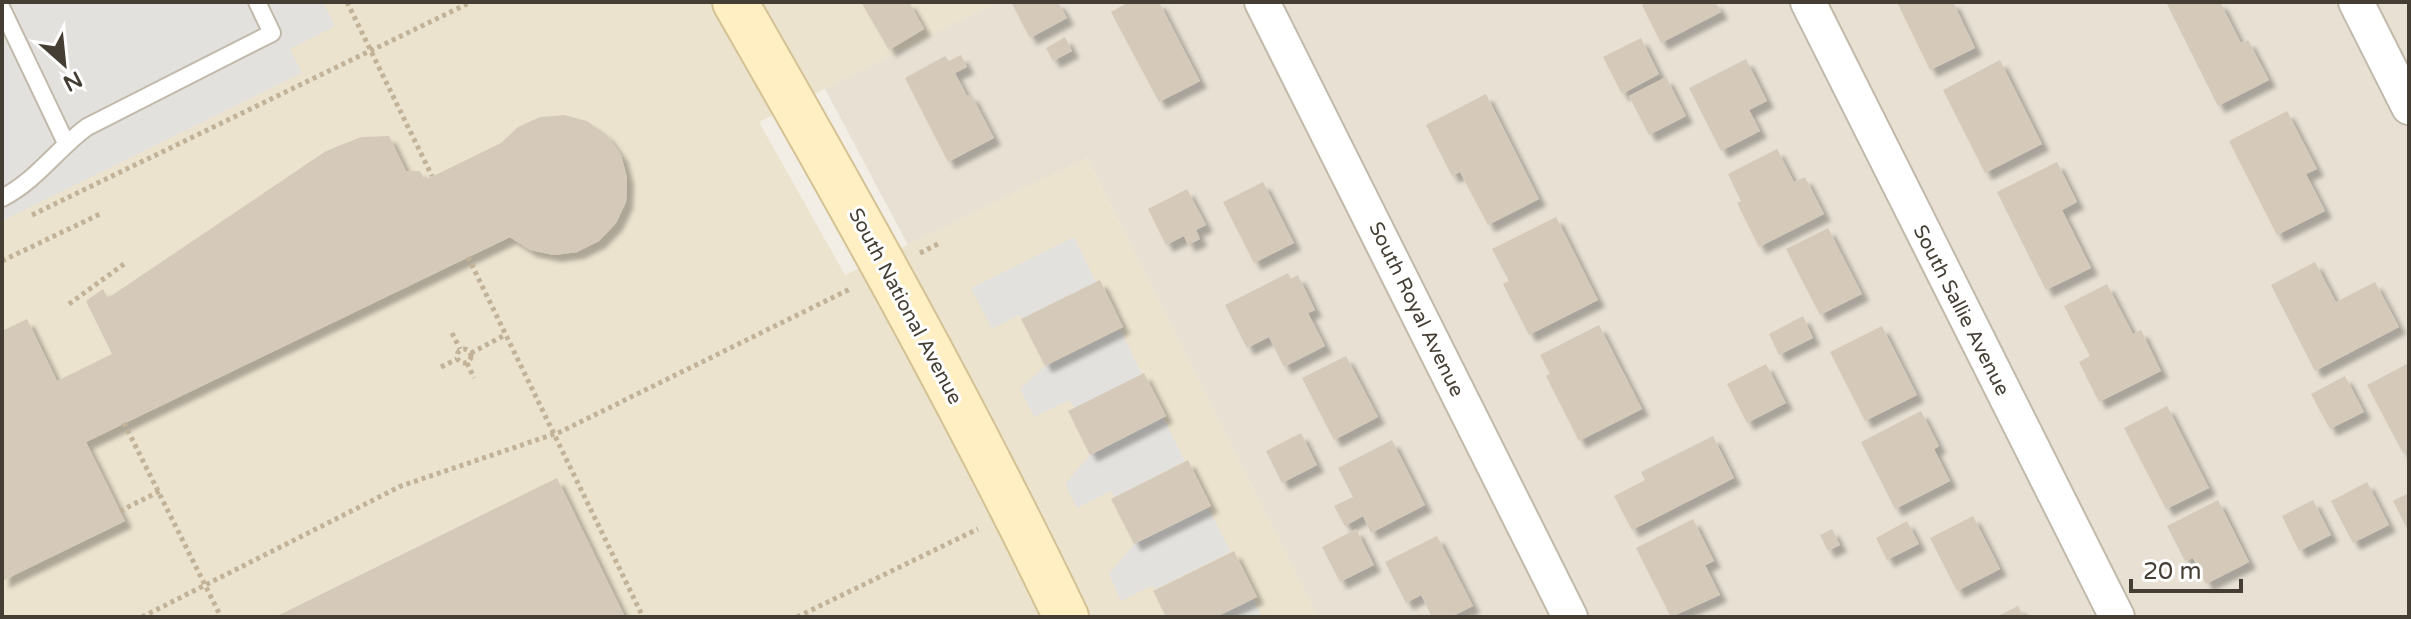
<svg xmlns="http://www.w3.org/2000/svg" width="2411" height="619" viewBox="0 0 2411 619" font-family="'Varela Round',sans-serif">
<defs>
<filter id="shadow"><feDropShadow dx="7" dy="7" stdDeviation="2" flood-color="#0004"/></filter>
</defs>
<rect width="100%" height="100%" fill="#f3eee5"/>
<path fill="#e7e0d3" d="M 997,2 L 2409,2 L 2409,617 L 1318,617 L 1087,158 L 908,245 L 824,87 Z"/>
<path fill="#ece3ce" d="M 2,2 L 997,2 L 759,122 L 845,275 L 1087,158 L 1318,617 L 2,617 Z"/>
<g fill="#e3e1dd">
<path d="M 2,2 L 323,2 L 335,26 L 290,49 L 302,73 L 2,221 Z"/>
<path d="M 1074,237 L 1096,282 L 1021,319 L 1019,315 L 992,329 L 971,288 Z"/>
<path d="M 1120,329 L 1142,374 L 1074,408 L 1070,400 L 1034,417 L 1020,389 L 1045,366 Z"/>
<path d="M 1163,417 L 1185,461 L 1115,497 L 1111,491 L 1077,508 L 1065,484 L 1090,455 Z"/>
<path d="M 1208,507 L 1231,552 L 1156,589 L 1153,585 L 1121,601 L 1109,574 L 1134,544 Z"/>
<path d="M 1253,598 L 1262,617 L 1216,617 Z"/>
</g>
<g fill="#d5caba" filter="url(#shadow)">
<path d="M 861,2 L 909,2 L 924,29 L 889,50 Z"/>
<path d="M 1011,2 L 1058,2 L 1067,18 L 1030,38 Z"/>
<path d="M 1129,2 L 1159,2 L 1200,81 L 1159,102 L 1111,12 Z"/>
<path d="M 1648,2 L 1715,2 L 1721,12 L 1661,43 L 1642,5 Z"/>
<path d="M 1897,2 L 1953,2 L 1975,48 L 1930,70 Z"/>
<path d="M 2166,2 L 2220,2 L 2241,43 L 2248,40 L 2269,80 L 2218,106 Z"/>
<path d="M 1065,37 L 1072,51 L 1053,61 L 1046,48 Z"/>
<path d="M 1641,38 L 1659,74 L 1622,94 L 1603,57 Z"/>
<path d="M 961,55 L 967,67 L 955,73 L 967,96 L 971,94 L 994,138 L 948,162 L 905,78 L 945,56 L 949,61 Z"/>
<path d="M 1746,59 L 1767,101 L 1749,110 L 1760,131 L 1721,151 L 1689,88 Z"/>
<path d="M 2000,60 L 2042,144 L 1985,173 L 1943,90 Z"/>
<path d="M 1666,77 L 1686,116 L 1649,135 L 1629,96 Z"/>
<path d="M 1486,94 L 1539,199 L 1488,225 L 1460,172 L 1452,176 L 1426,125 Z"/>
<path d="M 2287,111 L 2317,169 L 2306,174 L 2325,211 L 2277,235 L 2229,141 Z"/>
<path d="M 564,115 L 587,121 L 607,135 L 621,155 L 627,178 L 626,202 L 616,223 L 599,241 L 577,252 L 554,255 L 530,250 L 510,237 L 86,442 L 125,521 L 2,581 L 2,331 L 27,319 L 57,381 L 112,354 L 86,301 L 103,289 L 108,298 L 326,151 L 361,137 L 389,136 L 406,171 L 420,171 L 425,180 L 501,143 L 518,127 L 540,117 Z"/>
<path d="M 1777,149 L 1794,182 L 1805,177 L 1824,214 L 1759,247 L 1737,203 L 1741,201 L 1728,174 Z"/>
<path d="M 2057,162 L 2077,202 L 2062,210 L 2091,268 L 2046,290 L 1997,192 Z"/>
<path d="M 1263,182 L 1294,243 L 1254,263 L 1223,202 Z"/>
<path d="M 1187,189 L 1206,225 L 1196,230 L 1200,239 L 1188,245 L 1184,236 L 1166,245 L 1148,209 Z"/>
<path d="M 1556,217 L 1598,300 L 1529,335 L 1503,284 L 1509,281 L 1492,249 Z"/>
<path d="M 1828,228 L 1862,294 L 1820,315 L 1786,249 Z"/>
<path d="M 2315,262 L 2336,302 L 2375,282 L 2399,327 L 2315,371 L 2271,285 Z"/>
<path d="M 1288,273 L 1291,279 L 1298,275 L 1315,310 L 1308,313 L 1325,346 L 1284,367 L 1269,337 L 1247,348 L 1225,305 Z"/>
<path d="M 1100,280 L 1123,327 L 1045,366 L 1021,319 Z"/>
<path d="M 2107,284 L 2133,334 L 2141,330 L 2161,371 L 2099,402 L 2079,362 L 2090,356 L 2064,306 Z"/>
<path d="M 1803,316 L 1813,338 L 1779,355 L 1769,334 Z"/>
<path d="M 1599,325 L 1642,409 L 1579,441 L 1546,376 L 1550,374 L 1540,355 Z"/>
<path d="M 1882,326 L 1917,395 L 1865,421 L 1830,352 Z"/>
<path d="M 1346,356 L 1378,417 L 1334,440 L 1302,378 Z"/>
<path d="M 2409,363 L 2409,449 L 2403,453 L 2367,385 Z"/>
<path d="M 1766,364 L 1786,403 L 1747,423 L 1727,384 Z"/>
<path d="M 1144,373 L 1166,416 L 1090,455 L 1068,411 Z"/>
<path d="M 2345,376 L 2364,412 L 2330,429 L 2311,394 Z"/>
<path d="M 2167,406 L 2209,488 L 2166,509 L 2124,428 Z"/>
<path d="M 1921,411 L 1939,446 L 1934,449 L 1950,481 L 1895,509 L 1861,442 Z"/>
<path d="M 1301,433 L 1317,465 L 1282,483 L 1266,451 Z"/>
<path d="M 1713,436 L 1734,478 L 1632,530 L 1614,496 L 1645,480 L 1641,472 Z"/>
<path d="M 1392,440 L 1425,505 L 1371,533 L 1363,516 L 1345,526 L 1334,506 L 1353,497 L 1338,468 Z"/>
<path d="M 1188,460 L 1211,506 L 1134,544 L 1111,499 Z"/>
<path d="M 557,478 L 625,617 L 275,617 Z"/>
<path d="M 2367,482 L 2389,525 L 2353,543 L 2331,501 Z"/>
<path d="M 2409,493 L 2409,532 L 2393,501 Z"/>
<path d="M 2218,500 L 2249,562 L 2206,584 L 2193,558 L 2185,561 L 2167,526 Z"/>
<path d="M 2313,500 L 2331,535 L 2299,551 L 2282,516 Z"/>
<path d="M 1973,516 L 2000,569 L 1957,591 L 1930,538 Z"/>
<path d="M 1693,519 L 1714,561 L 1705,565 L 1720,595 L 1671,617 L 1636,548 Z"/>
<path d="M 1907,521 L 1919,544 L 1887,560 L 1876,538 Z"/>
<path d="M 1356,529 L 1374,565 L 1340,582 L 1322,547 Z"/>
<path d="M 1832,529 L 1840,545 L 1828,551 L 1820,535 Z"/>
<path d="M 1437,536 L 1473,606 L 1451,617 L 1432,617 L 1421,595 L 1406,603 L 1385,562 Z"/>
<path d="M 1234,551 L 1257,597 L 1216,617 L 1166,617 L 1153,591 Z"/>
<path d="M 2018,606 L 2024,617 L 1996,617 Z"/>
</g>
<g fill="none" stroke-linecap="round" stroke-linejoin="round">
<defs>
<g id="lane">
<path d="M 2,9 L 66,143"/>
<path d="M 2,198 C 36,181 57,149 87,127 L 272,33 L 257,2"/>
</g>
<g id="street">
<path d="M 1262,2 L 1570,617"/>
<path d="M 1808,2 L 2117,617"/>
<path d="M 2356,2 L 2409,107"/>
</g>
<path id="secondary" d="M 735,2 C 851,204 965,407 1066,617"/>
</defs>
<use href="#lane" stroke="#c1b9aa" stroke-width="20"/>
<use href="#street" stroke="#c1b9aa" stroke-width="38"/>
<use href="#secondary" stroke="#d4c294" stroke-width="48"/>
<g stroke="#c1b298" stroke-width="5" stroke-dasharray="4 4" stroke-linecap="butt">
<path d="M 347,2 L 432,176"/>
<path d="M 32,215 L 471,2"/>
<path d="M 920,253 L 940,243"/>
<path d="M 468,257 L 643,617"/>
<path d="M 2,261 L 100,214"/>
<path d="M 69,304 L 124,264"/>
<path d="M 452,333 L 460,349"/>
<circle cx="464" cy="356" r="7"/>
<path d="M 471,353 L 505,335"/>
<path d="M 467,363 L 474,378"/>
<path d="M 441,367 L 457,359"/>
<path d="M 124,423 L 221,617"/>
<path d="M 120,511 L 160,491"/>
<path d="M 142,617 L 401,486 L 560,432 L 850,289"/>
<path d="M 797,617 L 978,529"/>
</g>
<use href="#lane" stroke="#fff" stroke-width="16"/>
<use href="#street" stroke="#fff" stroke-width="34"/>
<use href="#secondary" stroke="#ffefc3" stroke-width="44"/>
</g>
<g text-anchor="middle" stroke-width="6" stroke-linejoin="round" paint-order="stroke">
<g font-size="20" fill="#453e34" stroke="#fff">
<text transform="translate(906 306) rotate(62)" y="7">South National Avenue</text>
<text transform="translate(1417 309) rotate(64)" y="7">South Royal Avenue</text>
<text transform="translate(1962 310) rotate(63)" y="7">South Sallie Avenue</text>
</g>
</g>
<rect width="2411" height="619" fill="none" stroke="#453e34" stroke-width="8"/>
<g transform="translate(64 64) rotate(153)" stroke="#ffffff" stroke-width="6" paint-order="stroke">
<path d="M0-6L14 30L0 20L-14 30Z" fill="#453e34"/>
<text y="-12" font-size="22" font-weight="bold" text-anchor="middle" fill="#453e34">N</text>
</g>
<path d="M2131 579v12h110v-12" fill="none" stroke="#453e34" stroke-width="4"/>
<text x="2143" y="579" font-size="24" fill="#453e34" stroke="#ffffff" stroke-width="6" paint-order="stroke">20 m</text>
</svg>
